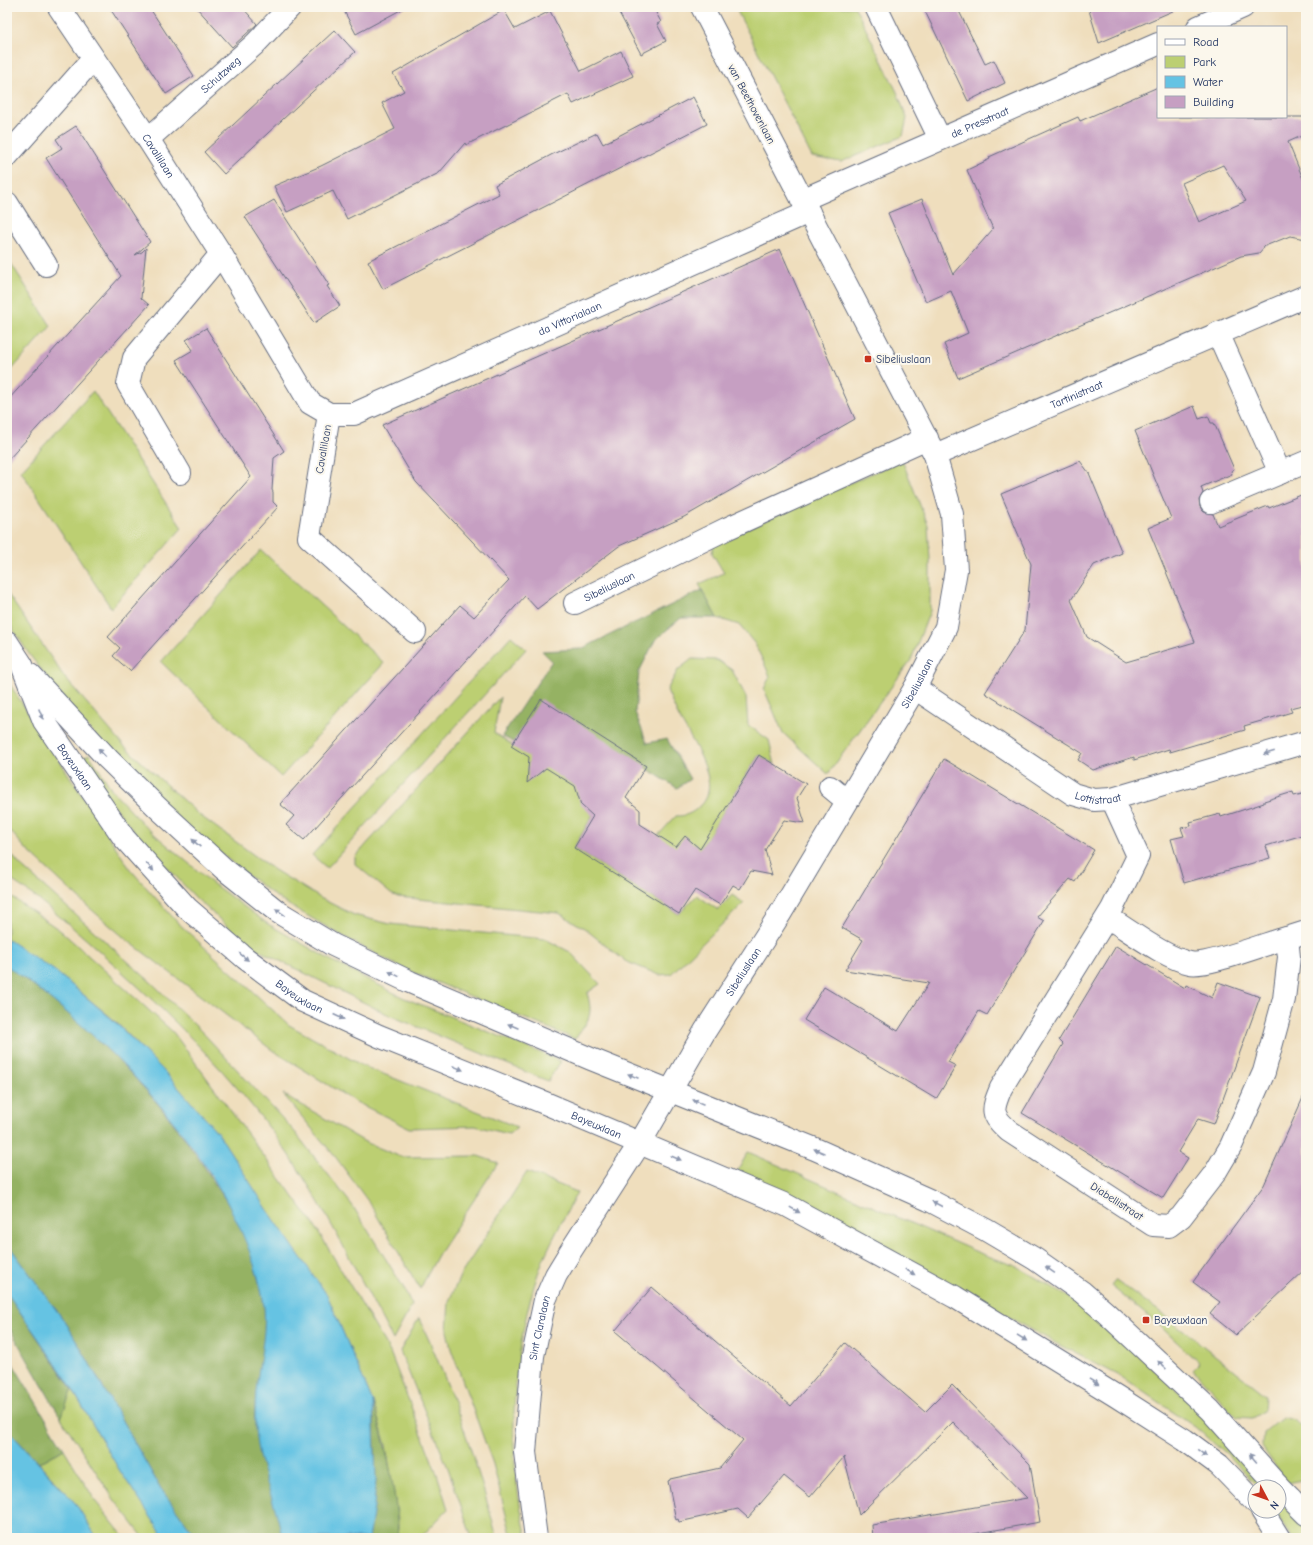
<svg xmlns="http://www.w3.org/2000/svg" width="1313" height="1545" viewBox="0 0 1313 1545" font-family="'Comic Neue',sans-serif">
<rect width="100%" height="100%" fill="#fbf7ec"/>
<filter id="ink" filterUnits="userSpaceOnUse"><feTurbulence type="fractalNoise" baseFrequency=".025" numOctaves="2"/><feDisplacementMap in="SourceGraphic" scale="8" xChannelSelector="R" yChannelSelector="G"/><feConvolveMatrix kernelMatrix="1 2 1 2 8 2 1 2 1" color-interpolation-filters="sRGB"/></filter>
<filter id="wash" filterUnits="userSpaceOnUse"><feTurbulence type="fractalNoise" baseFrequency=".012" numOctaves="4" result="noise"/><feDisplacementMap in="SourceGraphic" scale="16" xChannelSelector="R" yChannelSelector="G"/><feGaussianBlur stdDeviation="0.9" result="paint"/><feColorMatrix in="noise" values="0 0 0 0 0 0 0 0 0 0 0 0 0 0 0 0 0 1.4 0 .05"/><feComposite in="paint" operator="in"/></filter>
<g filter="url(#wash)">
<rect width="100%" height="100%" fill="#efdebd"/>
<g fill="#bccf72" stroke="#6c7f68">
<path d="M 735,7 L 855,7 L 897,92 L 907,118 L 903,136 L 841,162 L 812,157 Z"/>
<path d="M 7,257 L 51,326 L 7,375 Z"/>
<path d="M 93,391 L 182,528 L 111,608 L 21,471 Z"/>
<path d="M 902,460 L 928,525 L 930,560 L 930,611 L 911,660 L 828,774 L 783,733 L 764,689 L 770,676 L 755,644 L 739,625 L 717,618 L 699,584 L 724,573 L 712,553 L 714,543 Z"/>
<path d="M 261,550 L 384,663 L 281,777 L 161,662 Z"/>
<path d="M 7,593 L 65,678 L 123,745 L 198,814 L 273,869 L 322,899 L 354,915 L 390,924 L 545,939 L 570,952 L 600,984 L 587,993 C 594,1016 588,1021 575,1039 L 402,968 L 339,934 L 282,901 L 246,874 L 166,809 L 74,713 L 29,654 L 7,620 Z"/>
<path d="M 511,636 L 526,649 L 327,868 L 312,855 Z"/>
<path d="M 692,659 L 717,660 L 732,670 L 746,697 L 748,725 L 769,740 L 775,765 L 759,755 L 691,864 L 652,842 L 676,816 C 686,816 690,814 698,808 C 726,787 691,740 680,719 C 675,710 671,699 667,690 L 678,670 Z"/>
<path d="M 7,680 L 130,869 L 177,922 L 289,1025 L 363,1066 L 517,1127 L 509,1134 L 475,1126 L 409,1128 L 354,1101 L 272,1050 L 127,940 L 85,904 L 25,848 L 7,827 Z"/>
<path d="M 500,697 L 494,733 L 600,802 L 574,848 L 679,914 L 697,895 L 718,910 L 732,895 L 744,903 L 671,974 L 659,975 L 625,961 L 584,928 L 559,913 L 398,897 L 391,894 L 355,864 L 355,857 Z"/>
<path d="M 89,754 L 114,793 L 147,828 L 212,883 L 268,924 L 336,963 L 402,997 L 561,1061 L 548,1081 L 391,1016 L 248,945 L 197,899 L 136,834 L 78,761 Z"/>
<path d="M 7,849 L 20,865 L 153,984 L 205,1035 L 294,1131 L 352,1205 L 402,1285 L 412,1305 L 393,1340 C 357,1273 323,1202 279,1141 C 233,1077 176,1021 118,968 C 83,936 46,903 7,877 Z"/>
<path d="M 7,894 L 61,931 L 173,1032 L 315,1226 L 390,1352 L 437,1474 L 448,1509 L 420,1538 L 398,1538 L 398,1519 L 391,1476 L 386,1445 L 373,1402 L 327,1295 L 269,1212 L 218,1133 L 162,1069 L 113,1019 L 55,971 L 7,939 Z"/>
<path d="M 283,1094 L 365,1142 L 401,1157 L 478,1156 L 498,1163 L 438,1255 L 420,1289 L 370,1204 L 337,1159 Z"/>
<path d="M 748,1152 L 977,1252 L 1018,1267 L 1075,1301 L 1130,1347 L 1204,1415 L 1268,1487 L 1258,1487 L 1227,1455 L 1195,1427 L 1120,1376 L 1061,1346 L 802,1202 L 737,1172 Z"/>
<path d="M 527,1172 L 577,1192 C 566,1215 553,1237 543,1260 C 518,1324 508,1417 517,1484 C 519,1502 523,1520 527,1538 L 512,1538 L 493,1464 L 451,1349 L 447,1331 L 449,1301 L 460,1276 Z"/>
<path d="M 1116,1280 L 1167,1317 L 1265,1395 L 1264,1411 L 1252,1418 L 1236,1417 L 1193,1369 L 1199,1363 L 1160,1326 L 1111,1286 Z"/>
<path d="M 419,1318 C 452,1389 477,1462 497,1538 L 472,1538 L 448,1468 L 400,1351 Z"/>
<path d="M 72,1389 L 120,1471 L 165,1538 L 144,1538 L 113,1498 L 61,1418 Z"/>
<path d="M 1282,1417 L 1294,1420 L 1306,1431 L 1306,1479 L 1287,1483 L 1262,1447 L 1263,1433 Z"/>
<path d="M 64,1449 L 96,1502 L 125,1538 L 97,1538 L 76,1504 L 39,1463 Z"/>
<path d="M 1279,1499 L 1306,1525 L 1306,1538 L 1292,1538 L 1277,1511 L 1279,1511 Z"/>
</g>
<g fill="#95b264" stroke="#587061">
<path d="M 702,590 L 717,618 L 681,618 L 655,640 L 639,672 L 635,712 L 647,743 L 667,739 L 690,779 L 677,788 L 545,703 L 522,747 L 502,736 L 552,661 L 542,651 L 581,649 Z"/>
<path d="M 7,966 C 89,1024 163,1098 215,1184 C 223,1196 232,1209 238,1222 C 249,1245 258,1274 263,1299 C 271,1340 253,1382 255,1423 C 255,1434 260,1445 263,1456 C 270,1483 278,1510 282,1538 L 197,1538 L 161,1489 L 68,1326 L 7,1243 Z"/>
<path d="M 7,1293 L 72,1389 L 61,1418 L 7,1324 Z"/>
<path d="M 7,1354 L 64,1449 L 39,1463 L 7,1429 Z"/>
<path d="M 373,1402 C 386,1446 397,1491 398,1538 L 369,1538 C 378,1490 375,1450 373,1402 Z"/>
</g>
<g fill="#65c3e3" stroke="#4079a0">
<path d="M 7,939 L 55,971 L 112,1019 L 162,1069 L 218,1133 L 269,1212 L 327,1295 L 373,1402 L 376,1480 L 374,1507 L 369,1538 L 282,1538 C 276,1499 255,1463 255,1423 C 255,1410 255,1396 257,1383 C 260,1356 268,1327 263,1299 C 238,1169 112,1040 7,966 Z"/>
<path d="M 7,1243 L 68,1326 L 161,1489 L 197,1538 L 165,1538 L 120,1471 L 67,1380 L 7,1293 Z"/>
<path d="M 7,1429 L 76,1504 L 97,1538 L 7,1538 Z"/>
</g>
<g id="blocks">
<g fill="#c69fc2" fill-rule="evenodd">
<path d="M 109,7 L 149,7 L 194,76 L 166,94 Z"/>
<path d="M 196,7 L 242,7 L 257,24 L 232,47 Z"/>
<path d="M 342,7 L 406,7 L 356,34 Z"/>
<path d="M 616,7 L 653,7 L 661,22 L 657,24 L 666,41 L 641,54 Z"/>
<path d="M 923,7 L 957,7 L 985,64 L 994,60 L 1005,83 L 968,101 Z"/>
<path d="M 1088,7 L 1182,7 L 1099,43 Z"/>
<path d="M 504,10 L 515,29 L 550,11 L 581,71 L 621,51 L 633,76 L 573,104 L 568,94 L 466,145 L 465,143 L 439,173 L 347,219 L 333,191 L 287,212 L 274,186 L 321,166 L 395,129 L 382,103 L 404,91 L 393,74 Z"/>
<path d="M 335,30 L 355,52 L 224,174 L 204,152 Z"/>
<path d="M 1158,87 L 1158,117 L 1306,117 L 1306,134 L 1288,142 L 1306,186 L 1306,239 L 1290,236 L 1265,246 L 1259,253 L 1241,256 L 958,378 L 944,344 L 968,333 L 951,291 L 926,302 L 888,213 L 922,199 L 953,275 L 993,229 L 967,170 L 990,159 L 989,157 L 1078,117 L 1080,121 ZM 1223,165 L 1246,201 L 1199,222 L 1182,183 Z"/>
<path d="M 693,97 L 707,124 L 383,289 L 368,261 L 499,194 L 495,185 L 551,155 L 597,133 L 603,144 Z"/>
<path d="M 76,126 L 150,242 L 135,255 L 142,252 L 146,248 L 141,298 L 149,305 L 7,461 L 7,401 L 121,276 L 46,158 L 62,148 L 56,139 Z"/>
<path d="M 274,200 L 329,285 L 327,286 L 340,306 L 314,323 L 245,217 Z"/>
<path d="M 780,249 L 855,419 L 684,517 L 619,546 L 537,609 L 525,596 L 304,840 L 286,825 L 294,816 L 280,804 L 460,605 L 474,617 L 509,580 L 416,482 L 382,425 Z"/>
<path d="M 206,328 L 284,451 L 274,458 L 272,490 L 273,492 L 273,502 L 278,507 L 130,671 L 113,656 L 120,648 L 108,637 L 251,477 L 176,360 L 193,350 L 186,340 Z"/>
<path d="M 1194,406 L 1199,419 L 1208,416 L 1211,423 L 1214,423 L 1234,469 L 1231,471 L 1232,474 L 1201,487 L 1203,493 L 1199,500 L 1200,507 L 1204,512 L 1213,514 L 1218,526 L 1268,506 L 1269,508 L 1306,493 L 1306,704 L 1290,708 L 1292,712 L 1244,726 L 1245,730 L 1170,752 L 1169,749 L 1134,760 L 1134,757 L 1093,770 L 1078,760 L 1082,753 L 985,693 L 1025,630 L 1031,564 L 1001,494 L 1080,461 L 1089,473 L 1122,553 L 1094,565 L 1071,600 L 1087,637 L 1126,662 L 1195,642 L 1148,528 L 1171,518 L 1135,431 Z"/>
<path d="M 541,699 L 646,766 L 626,798 L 640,810 L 640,824 L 676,847 L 685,836 L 700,849 L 759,755 L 806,784 L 797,798 L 805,823 L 784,820 L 773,837 L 765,850 L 772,875 L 751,871 L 740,889 L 733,885 L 720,905 L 695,890 L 679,914 L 574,848 L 593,816 L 581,805 L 575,786 L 546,768 L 527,783 L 529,757 L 511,746 Z"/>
<path d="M 944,759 L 1094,850 L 1075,882 L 1070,879 L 1037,917 L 1044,921 L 987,1015 L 979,1011 L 948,1062 L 956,1066 L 936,1099 L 804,1020 L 824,987 L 898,1031 L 929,983 L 845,970 L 863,940 L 842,928 Z"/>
<path d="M 1293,792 L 1294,796 L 1306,793 L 1306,834 L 1266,846 L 1270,858 L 1184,883 L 1171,839 L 1184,836 L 1181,828 L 1191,826 L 1190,822 L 1220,814 L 1221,817 L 1264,803 L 1264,801 Z"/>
<path d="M 1116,946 L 1185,988 L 1186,985 L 1212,998 L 1218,982 L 1260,997 L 1214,1124 L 1198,1119 L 1178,1152 L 1188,1158 L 1163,1198 L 1022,1113 L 1063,1044 L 1059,1040 Z"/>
<path d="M 1306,1091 L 1306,1269 L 1236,1335 L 1210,1314 L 1220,1302 L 1193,1282 L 1264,1185 Z"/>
<path d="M 652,1287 L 791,1406 L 845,1343 L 925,1412 L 952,1385 L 1030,1464 L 1040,1522 L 951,1538 L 873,1538 L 872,1525 L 1027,1498 L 953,1422 L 859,1515 L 844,1457 L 810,1497 L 784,1476 L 748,1518 L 738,1509 L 679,1522 L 678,1519 L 676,1520 L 668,1481 L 670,1480 L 670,1479 L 720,1468 L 743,1440 L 615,1331 Z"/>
</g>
</g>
</g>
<g filter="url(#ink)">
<use href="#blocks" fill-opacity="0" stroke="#656c7f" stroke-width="1"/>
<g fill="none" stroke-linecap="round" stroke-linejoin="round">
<defs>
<g id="street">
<path id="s1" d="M 59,7 L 148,139 L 221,254 L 310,403 L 329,414 L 309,537 L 415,632"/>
<path d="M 876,7 L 940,139"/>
<path d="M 1198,27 L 1243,7"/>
<path id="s2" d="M 148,139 L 255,44 L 290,7"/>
<path d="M 7,156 L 93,59"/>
<path id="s3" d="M 802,200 L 1158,44"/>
<path d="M 7,203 L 46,265"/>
<path d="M 1218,333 L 1280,473"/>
<path id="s4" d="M 329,414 L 354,414 L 809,212"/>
<path d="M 180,473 L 128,384 L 134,358 L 221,254"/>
<path d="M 1211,502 L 1306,462"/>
<path id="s5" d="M 575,603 L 726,529 L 927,438"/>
<path id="s6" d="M 915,688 L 1073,794 L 1094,800 L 1112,799 L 1306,742"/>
<path d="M 830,787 L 847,801"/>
<path d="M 1107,917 C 1129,930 1165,958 1190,963 C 1207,967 1266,943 1287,938 L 1289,957 L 1284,999 L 1264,1072 L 1231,1146 L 1215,1173 L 1181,1217 L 1169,1226 L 1153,1225 L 1009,1131 C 990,1114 992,1110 1001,1088 L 1112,909 L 1138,856 L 1112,799"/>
<path d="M 1287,938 L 1306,932"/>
<path id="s7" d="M 536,1538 L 525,1452 L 533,1356 L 545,1300 L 556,1275 L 570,1252 L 640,1143"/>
</g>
<g id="secondary">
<path id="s8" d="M 935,455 L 1306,296"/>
<path id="s9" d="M 7,642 L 22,665 L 44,721 L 124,838 L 187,908 L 245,958 L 303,1001 L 379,1036 L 545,1103 L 786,1205 L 955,1297 L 1116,1396 L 1185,1440 L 1219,1465 L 1255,1502"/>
<path d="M 30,675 L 108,759 L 158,808 L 224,869 L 278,912 L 333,945 L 410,982 L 591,1059 L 815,1149 L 929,1200 L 986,1230 L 1035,1259 L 1082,1292 L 1105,1312 L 1210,1410 L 1279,1487"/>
<path id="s10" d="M 640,1143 L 705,1031 L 780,914 L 915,688 L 946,627 L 956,570 L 952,514 L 935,455 L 702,7"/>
<path d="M 1279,1487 L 1306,1514"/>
<path d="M 1262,1511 L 1279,1538"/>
</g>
</defs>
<use href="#street" stroke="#656c7f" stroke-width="24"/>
<use href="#secondary" stroke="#656c7f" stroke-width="24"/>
<use href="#street" stroke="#fff" stroke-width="22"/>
<use href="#secondary" stroke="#fff" stroke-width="22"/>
</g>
<defs><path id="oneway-solid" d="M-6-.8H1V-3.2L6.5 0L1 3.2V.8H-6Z"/></defs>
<g fill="#8d97ae">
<use href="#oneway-solid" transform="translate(41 714) rotate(68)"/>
<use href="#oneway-solid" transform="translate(102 753) rotate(-133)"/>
<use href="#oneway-solid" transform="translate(1269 753) rotate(164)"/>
<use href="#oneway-solid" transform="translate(196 843) rotate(-137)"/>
<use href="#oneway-solid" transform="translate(150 867) rotate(48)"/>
<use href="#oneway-solid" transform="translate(280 912) rotate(-146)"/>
<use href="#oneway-solid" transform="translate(244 957) rotate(39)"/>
<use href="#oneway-solid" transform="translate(394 974) rotate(-154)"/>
<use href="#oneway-solid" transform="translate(339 1017) rotate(25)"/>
<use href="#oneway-solid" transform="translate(513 1026) rotate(-157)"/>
<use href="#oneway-solid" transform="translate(458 1068) rotate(22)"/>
<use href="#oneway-solid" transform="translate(633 1076) rotate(-158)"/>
<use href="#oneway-solid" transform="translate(698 1102) rotate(-158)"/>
<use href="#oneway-solid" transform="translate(819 1151) rotate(-157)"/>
<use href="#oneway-solid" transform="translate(676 1158) rotate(23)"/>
<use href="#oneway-solid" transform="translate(937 1204) rotate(-153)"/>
<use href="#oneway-solid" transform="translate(795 1210) rotate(29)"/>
<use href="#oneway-solid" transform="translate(1050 1270) rotate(-145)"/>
<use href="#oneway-solid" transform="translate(910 1272) rotate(29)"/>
<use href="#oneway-solid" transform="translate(1022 1338) rotate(32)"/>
<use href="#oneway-solid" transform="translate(1162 1365) rotate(-137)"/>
<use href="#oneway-solid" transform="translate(1094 1382) rotate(31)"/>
<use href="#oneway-solid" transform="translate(1202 1453) rotate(37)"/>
<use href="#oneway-solid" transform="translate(1253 1458) rotate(-130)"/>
</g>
</g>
<g fill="#c8321e" stroke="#fbf7ec" stroke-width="1.5">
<rect x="864" y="355" width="8" height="8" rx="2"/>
<rect x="1142" y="1316" width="8" height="8" rx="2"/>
</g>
<g text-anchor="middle" stroke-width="4" stroke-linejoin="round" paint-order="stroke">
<g font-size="11" fill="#1b2f5e" stroke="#fbf7ec">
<text dy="4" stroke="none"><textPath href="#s2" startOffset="97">Schutzweg</textPath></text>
<text transform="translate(752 104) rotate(62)" y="4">van Beethovenlaan</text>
<text dy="4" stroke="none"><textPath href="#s3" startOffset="194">de Presstraat</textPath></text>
<text dy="4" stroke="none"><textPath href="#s1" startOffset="179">Cavallilaan</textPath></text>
<text dy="4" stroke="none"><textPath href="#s4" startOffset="261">da Vittorialaan</textPath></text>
<text dy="4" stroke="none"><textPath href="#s8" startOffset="154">Tartinistraat</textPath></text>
<text transform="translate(323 449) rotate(-80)" y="4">Cavallilaan</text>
<text dy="4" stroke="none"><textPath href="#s5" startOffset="38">Sibeliuslaan</textPath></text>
<text dy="4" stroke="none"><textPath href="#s10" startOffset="537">Sibeliuslaan</textPath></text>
<text dy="4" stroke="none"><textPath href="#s9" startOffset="143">Bayeuxlaan</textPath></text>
<text dy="4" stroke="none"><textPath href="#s6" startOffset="216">Lottistraat</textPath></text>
<text dy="4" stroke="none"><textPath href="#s10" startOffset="200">Sibeliuslaan</textPath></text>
<text dy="4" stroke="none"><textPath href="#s9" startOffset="467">Bayeuxlaan</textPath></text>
<text dy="4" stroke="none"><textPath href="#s9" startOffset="791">Bayeuxlaan</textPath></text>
<text transform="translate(1117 1201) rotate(33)" y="4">Diabellistraat</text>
<text dy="4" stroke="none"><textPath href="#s7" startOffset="212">Sint Claralaan</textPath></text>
</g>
<g font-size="11" fill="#1b2f5e" stroke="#fbf7ec" text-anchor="start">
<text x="876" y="363">Sibeliuslaan</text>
<text x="1154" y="1324">Bayeuxlaan</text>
</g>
</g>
<rect width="1313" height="1545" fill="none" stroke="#fbf7ec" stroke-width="24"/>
<rect x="1157" y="26" width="130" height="92" fill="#fbf7ec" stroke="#a1a7b3"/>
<rect x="1165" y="39" width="20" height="6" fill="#ffffff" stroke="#a1a7b3"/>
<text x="1193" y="46" font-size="12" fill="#1b2f5e">Road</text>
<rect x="1165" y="56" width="20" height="12" fill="#bccf72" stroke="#a1a7b3"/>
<text x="1193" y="66" font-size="12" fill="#1b2f5e">Park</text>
<rect x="1165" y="76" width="20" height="12" fill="#65c3e3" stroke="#a1a7b3"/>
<text x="1193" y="86" font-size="12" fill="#1b2f5e">Water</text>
<rect x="1165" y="96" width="20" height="12" fill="#c69fc2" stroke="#a1a7b3"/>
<text x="1193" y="106" font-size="12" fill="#1b2f5e">Building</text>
<g transform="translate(1267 1499) rotate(131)"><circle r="19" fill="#fbf7ec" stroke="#a1a7b3"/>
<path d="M0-3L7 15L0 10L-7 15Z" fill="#c8321e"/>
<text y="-6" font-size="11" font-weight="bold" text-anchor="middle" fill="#1b2f5e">N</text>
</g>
</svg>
